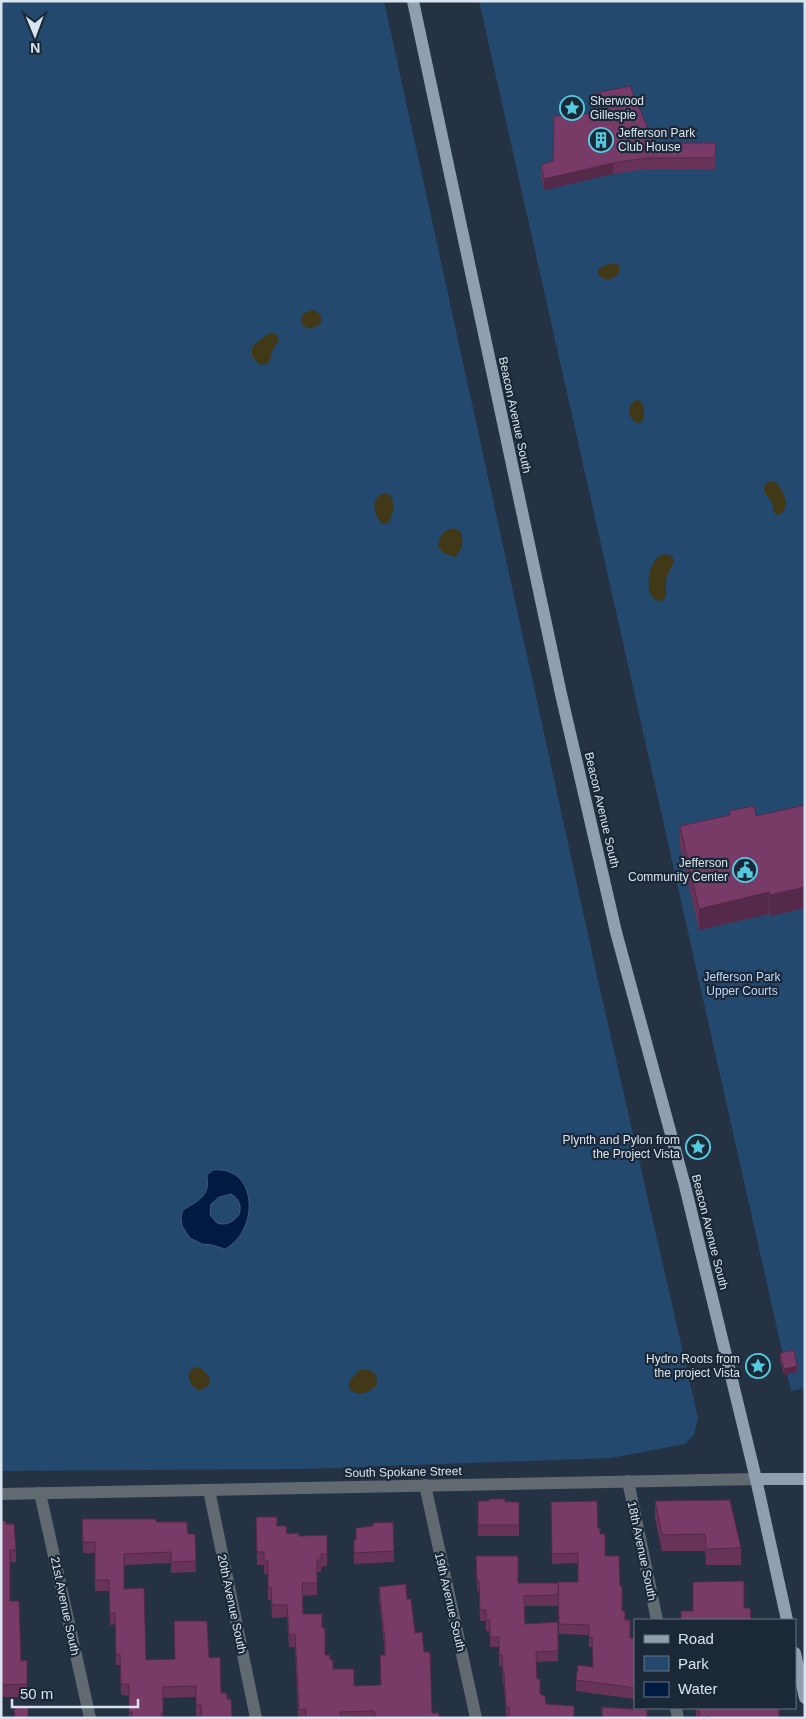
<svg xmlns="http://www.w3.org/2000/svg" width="806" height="1719" viewBox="0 0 806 1719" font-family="Arial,sans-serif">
<rect width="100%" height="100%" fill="#243243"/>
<g fill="#24496f">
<path d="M 1,1 L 384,1 L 599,985 L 698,1418 L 694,1435 L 685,1444 L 611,1458 L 304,1469 L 1,1471 Z"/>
<path d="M 479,1 L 805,1 L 805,1388 L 791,1391 Z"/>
</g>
<g fill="#413818">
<path d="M 612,263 L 619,265 C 622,274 614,278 607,280 L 599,276 L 598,272 L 599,268 Z"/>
<path d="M 313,310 L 320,314 L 322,320 L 318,326 L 309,329 L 301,324 L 301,318 L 304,313 Z"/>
<path d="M 272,333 L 277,335 L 279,340 L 272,351 L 269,363 L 261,365 L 252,357 L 252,347 C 256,343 268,333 272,333 Z"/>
<path d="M 636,400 L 641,401 C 644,405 645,417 642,422 L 639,423 C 630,420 627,413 631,404 Z"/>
<path d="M 774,481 C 783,487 793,510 778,515 L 773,512 C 773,509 773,506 772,503 C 769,495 760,495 766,483 Z"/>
<path d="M 386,493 C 397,498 394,514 388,523 L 383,524 C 373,516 369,496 386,493 Z"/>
<path d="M 453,528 L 460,531 C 465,539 462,551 455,557 L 444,553 L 438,547 C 439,537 443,530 453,528 Z"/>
<path d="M 664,554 L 672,556 L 674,562 L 666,578 L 666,597 L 662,601 C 642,603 646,558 664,554 Z"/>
<path d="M 195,1367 L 202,1369 L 210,1378 L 209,1385 L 200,1391 C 192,1388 188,1380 189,1372 Z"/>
<path d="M 365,1369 C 374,1371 379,1376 376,1386 C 368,1394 359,1396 349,1389 L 349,1382 L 358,1371 Z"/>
</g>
<path fill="#001a42" stroke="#415776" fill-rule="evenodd" d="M 213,1170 C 259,1166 259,1231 225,1249 L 212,1245 L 202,1244 L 190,1238 L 182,1226 L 181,1216 L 183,1210 C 192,1204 204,1200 207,1188 C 208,1184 207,1179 207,1175 ZM 231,1194 C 239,1198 242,1206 239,1215 C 233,1222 226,1226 217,1223 L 210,1215 L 211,1204 L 219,1197 Z"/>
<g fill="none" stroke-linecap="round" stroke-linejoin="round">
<g stroke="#616971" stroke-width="12">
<path d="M 628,1481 L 657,1620"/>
<path d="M 425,1485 L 476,1718"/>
<path d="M 209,1490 L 256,1718"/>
<path d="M 40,1493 L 90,1718"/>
<path d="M 1,1494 L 756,1479"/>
<path d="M 676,1708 L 678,1718"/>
</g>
<g stroke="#8f9fb0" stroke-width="12">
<path d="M 413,1 L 561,694 L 616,932 L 685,1186 L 756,1479 L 787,1620"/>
<path d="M 756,1479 L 805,1479"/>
<path d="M 795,1653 L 805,1698"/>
</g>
</g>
<g fill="#673359">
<path d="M 596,93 L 654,143 L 716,155 L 715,169 L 646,169 L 613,174 L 544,190 L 541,176 L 541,165 L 553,161 L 571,116 L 597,112 L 596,104 Z"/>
<path d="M 805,805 L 805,908 L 770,916 L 769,914 L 699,930 L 680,848 L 680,826 L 729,815 L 729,811 L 756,816 Z"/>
<path d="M 780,1353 L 797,1372 L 784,1375 L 780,1359 Z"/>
<path d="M 478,1501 L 519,1502 L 519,1536 L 478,1536 Z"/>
<path d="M 655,1501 L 741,1548 L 741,1565 L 706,1565 L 705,1551 L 662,1551 L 655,1518 Z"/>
<path d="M 551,1513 L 598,1528 L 605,1556 L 620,1586 L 622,1611 L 630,1638 L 635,1638 L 635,1699 L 576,1691 L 576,1680 L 593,1667 L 592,1647 L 589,1647 L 589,1635 L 559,1634 L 558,1582 L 578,1582 L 578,1563 L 552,1564 Z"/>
<path d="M 256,1517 L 277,1526 L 287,1534 L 299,1536 L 327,1535 L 327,1566 L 321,1567 L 321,1572 L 317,1572 L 317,1595 L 302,1596 L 303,1614 L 322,1628 L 325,1655 L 330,1660 L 333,1669 L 354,1686 L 381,1685 L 380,1655 L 385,1655 L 385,1654 L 379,1599 L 379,1587 L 407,1599 L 415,1633 L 432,1713 L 439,1718 L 298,1718 L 295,1647 L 289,1647 L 287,1617 L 272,1618 L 271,1600 L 268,1600 L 268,1574 L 264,1574 L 264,1565 L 257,1565 Z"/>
<path d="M 82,1519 L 156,1522 L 188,1534 L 195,1534 L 196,1572 L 171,1573 L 171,1563 L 124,1565 L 124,1589 L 146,1660 L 209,1658 L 221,1693 L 227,1699 L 232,1718 L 201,1718 L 201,1716 L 196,1716 L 196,1697 L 163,1698 L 163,1718 L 129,1718 L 129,1696 L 121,1695 L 120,1665 L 116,1665 L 115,1624 L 110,1625 L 109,1591 L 95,1591 L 95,1553 L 83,1553 Z"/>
<path d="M 1,1521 L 6,1524 L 16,1550 L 16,1562 L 10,1562 L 10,1601 L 21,1661 L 27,1660 L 27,1697 L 1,1697 Z"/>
<path d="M 393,1522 L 394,1562 L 354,1564 L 354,1540 L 356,1540 L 373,1526 Z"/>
<path d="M 476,1556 L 518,1583 L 558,1583 L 558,1606 L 524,1606 L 525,1624 L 558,1622 L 558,1661 L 536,1662 L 537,1679 L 540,1694 L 546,1704 L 574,1706 L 574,1718 L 506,1717 L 504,1684 L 503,1684 L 502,1666 L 499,1666 L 499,1647 L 490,1647 L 490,1631 L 486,1631 L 486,1621 L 480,1621 L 479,1591 L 477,1591 Z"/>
<path d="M 696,1708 L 779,1718 L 696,1718 Z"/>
</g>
<g fill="#542949">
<path d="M 613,163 L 613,174 L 544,190 L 544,179 Z"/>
<path d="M 805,887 L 805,908 L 770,916 L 770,895 Z"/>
<path d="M 769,892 L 769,914 L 699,930 L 699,909 Z"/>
<path d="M 797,1366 L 797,1372 L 784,1375 L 784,1369 Z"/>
</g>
<g fill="#783b68" stroke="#542949">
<path d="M 630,86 L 654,143 L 716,143 L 715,158 L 646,158 L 613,163 L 544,179 L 541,165 L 553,161 L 554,116 L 571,116 L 599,112 L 596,93 Z"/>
<path d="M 805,805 L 805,887 L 770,895 L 769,892 L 699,909 L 680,826 L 730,815 L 729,811 L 754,806 L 756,816 Z"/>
<path d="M 794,1350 L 797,1366 L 784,1369 L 780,1353 Z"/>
<path d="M 489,1499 L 505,1499 L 505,1502 L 519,1502 L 519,1525 L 478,1525 L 478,1501 L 489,1501 Z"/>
<path d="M 730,1500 L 741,1548 L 706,1549 L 705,1534 L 662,1535 L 655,1501 Z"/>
<path d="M 597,1501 L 598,1528 L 600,1528 L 600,1534 L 605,1534 L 605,1556 L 619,1556 L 620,1586 L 622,1586 L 622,1611 L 625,1611 L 625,1620 L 630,1620 L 630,1638 L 635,1638 L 635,1688 L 576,1680 L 578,1665 L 593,1667 L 592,1637 L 589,1637 L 589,1625 L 559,1624 L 558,1582 L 578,1582 L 578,1553 L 552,1554 L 551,1502 Z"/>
<path d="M 256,1517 L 277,1517 L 277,1526 L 286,1526 L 287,1534 L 299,1533 L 299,1536 L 327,1535 L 327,1554 L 321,1554 L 321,1560 L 317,1560 L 317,1583 L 302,1583 L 303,1614 L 322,1614 L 322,1628 L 325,1628 L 325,1655 L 330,1655 L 330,1660 L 333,1660 L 333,1669 L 354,1669 L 354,1686 L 381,1685 L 380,1655 L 385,1655 L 385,1641 L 379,1587 L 406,1584 L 407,1599 L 411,1599 L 415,1633 L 422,1632 L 424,1652 L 430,1652 L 432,1713 L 439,1713 L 439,1718 L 376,1718 L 374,1711 L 340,1712 L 341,1718 L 306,1718 L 306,1709 L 299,1710 L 295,1634 L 289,1635 L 287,1605 L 272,1605 L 271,1587 L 268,1587 L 268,1561 L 264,1561 L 264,1552 L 257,1552 Z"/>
<path d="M 82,1519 L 156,1519 L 156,1522 L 187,1522 L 188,1534 L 195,1534 L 196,1561 L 171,1562 L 171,1552 L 124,1554 L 124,1589 L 144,1588 L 146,1660 L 175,1659 L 174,1621 L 207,1621 L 209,1658 L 220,1657 L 221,1693 L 227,1693 L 227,1699 L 231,1699 L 232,1718 L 202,1718 L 201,1705 L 196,1705 L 196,1686 L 163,1687 L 163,1713 L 161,1713 L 161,1718 L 132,1718 L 132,1712 L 129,1712 L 129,1685 L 121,1684 L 120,1654 L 116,1654 L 115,1613 L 110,1614 L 109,1580 L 95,1580 L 95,1542 L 83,1542 Z"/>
<path d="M 1,1521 L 6,1521 L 6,1524 L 14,1524 L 16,1550 L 10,1550 L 10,1601 L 19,1601 L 21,1661 L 27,1660 L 27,1684 L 1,1685 Z"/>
<path d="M 393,1522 L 394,1551 L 354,1553 L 354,1540 L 356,1540 L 356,1528 L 373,1526 L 373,1523 Z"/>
<path d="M 476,1556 L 518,1556 L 518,1583 L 558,1583 L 558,1595 L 524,1596 L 525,1624 L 558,1622 L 558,1651 L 536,1652 L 537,1679 L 540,1679 L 540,1694 L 545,1696 L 546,1704 L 574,1706 L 574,1718 L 509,1718 L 509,1707 L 506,1707 L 504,1673 L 503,1673 L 502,1655 L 499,1656 L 499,1637 L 490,1637 L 490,1620 L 486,1620 L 486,1610 L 480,1610 L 479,1581 L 477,1581 Z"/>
<path d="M 744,1581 L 744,1608 L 750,1608 L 751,1620 L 681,1620 L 681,1611 L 693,1611 L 693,1582 Z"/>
<path d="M 28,1707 L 28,1718 L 15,1718 L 14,1708 Z"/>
<path d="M 602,1707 L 647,1710 L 647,1718 L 602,1718 Z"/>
<path d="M 696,1708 L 779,1708 L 779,1718 L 710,1718 L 710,1716 L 700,1717 L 699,1708 Z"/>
</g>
<defs>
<symbol id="sight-ring" viewBox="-11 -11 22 22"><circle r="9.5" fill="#1a2838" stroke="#54cade" stroke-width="1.5"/><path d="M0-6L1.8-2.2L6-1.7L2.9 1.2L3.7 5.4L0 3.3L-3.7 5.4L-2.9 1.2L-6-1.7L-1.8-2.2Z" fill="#54cade"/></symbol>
<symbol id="building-ring" viewBox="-11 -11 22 22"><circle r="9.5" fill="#1a2838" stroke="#54cade" stroke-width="1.5"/><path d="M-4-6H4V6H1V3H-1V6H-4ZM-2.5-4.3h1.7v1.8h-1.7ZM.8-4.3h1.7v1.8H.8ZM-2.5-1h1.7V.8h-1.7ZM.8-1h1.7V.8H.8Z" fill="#54cade"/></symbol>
<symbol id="civic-ring" viewBox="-11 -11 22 22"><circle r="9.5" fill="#1a2838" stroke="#54cade" stroke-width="1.5"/><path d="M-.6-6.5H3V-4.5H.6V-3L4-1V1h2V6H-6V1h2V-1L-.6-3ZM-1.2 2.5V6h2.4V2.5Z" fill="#54cade"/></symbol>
</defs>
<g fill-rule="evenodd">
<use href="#sight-ring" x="558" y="94" width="28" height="28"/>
<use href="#building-ring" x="587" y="126" width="28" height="28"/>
<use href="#civic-ring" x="731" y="856" width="28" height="28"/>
<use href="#sight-ring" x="684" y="1133" width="28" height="28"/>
<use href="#sight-ring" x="744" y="1352" width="28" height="28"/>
</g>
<g text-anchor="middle" stroke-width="4.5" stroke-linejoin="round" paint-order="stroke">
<g font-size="12" fill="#dae4ee" stroke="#1a2838" text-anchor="end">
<text x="590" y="105" text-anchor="start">Sherwood<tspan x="590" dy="14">Gillespie</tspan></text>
<text x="618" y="137" text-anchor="start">Jefferson Park<tspan x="618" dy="14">Club House</tspan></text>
<text x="728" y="867">Jefferson<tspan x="728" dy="14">Community Center</tspan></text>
<text x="680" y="1144">Plynth and Pylon from<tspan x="680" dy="14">the Project Vista</tspan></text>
<text x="740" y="1363">Hydro Roots from<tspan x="740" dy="14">the project Vista</tspan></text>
</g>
<g font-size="12" fill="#dae4ee" stroke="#1a2838">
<text transform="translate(515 415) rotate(78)" y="4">Beacon Avenue South</text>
<text transform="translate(602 810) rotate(77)" y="4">Beacon Avenue South</text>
<text transform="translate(710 1232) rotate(76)" y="4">Beacon Avenue South</text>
<text transform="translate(403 1472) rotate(-1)" y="4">South Spokane Street</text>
<text transform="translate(642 1551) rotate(78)" y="4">18th Avenue South</text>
<text transform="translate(450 1602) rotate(77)" y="4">19th Avenue South</text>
<text transform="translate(232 1604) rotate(78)" y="4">20th Avenue South</text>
<text transform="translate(65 1606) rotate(78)" y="4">21st Avenue South</text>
</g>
<g font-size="12" fill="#bdd9f9" stroke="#1a2838">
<text x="742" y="981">Jefferson Park<tspan x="742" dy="14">Upper Courts</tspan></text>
</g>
</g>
<rect width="806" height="1719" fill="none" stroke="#dae4ee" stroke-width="5"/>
<rect x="634" y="1619" width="162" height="90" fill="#1a2838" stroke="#677381"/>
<rect x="644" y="1635" width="25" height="8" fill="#8f9fb0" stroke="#677381"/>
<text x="678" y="1644" font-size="15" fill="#dae4ee">Road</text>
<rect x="644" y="1656" width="25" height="15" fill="#24496f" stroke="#677381"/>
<text x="678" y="1669" font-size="15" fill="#dae4ee">Park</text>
<rect x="644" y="1682" width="25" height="15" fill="#001a42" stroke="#677381"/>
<text x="678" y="1694" font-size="15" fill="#dae4ee">Water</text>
<g transform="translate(35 35) rotate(179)" stroke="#1a2838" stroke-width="4" paint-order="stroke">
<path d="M0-4L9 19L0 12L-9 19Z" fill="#dae4ee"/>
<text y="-8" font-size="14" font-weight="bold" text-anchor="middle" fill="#dae4ee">N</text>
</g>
<path d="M12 1699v8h126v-8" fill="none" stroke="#dae4ee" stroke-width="2.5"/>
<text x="20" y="1699" font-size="15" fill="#dae4ee" stroke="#1a2838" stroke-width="4" paint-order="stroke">50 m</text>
</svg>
